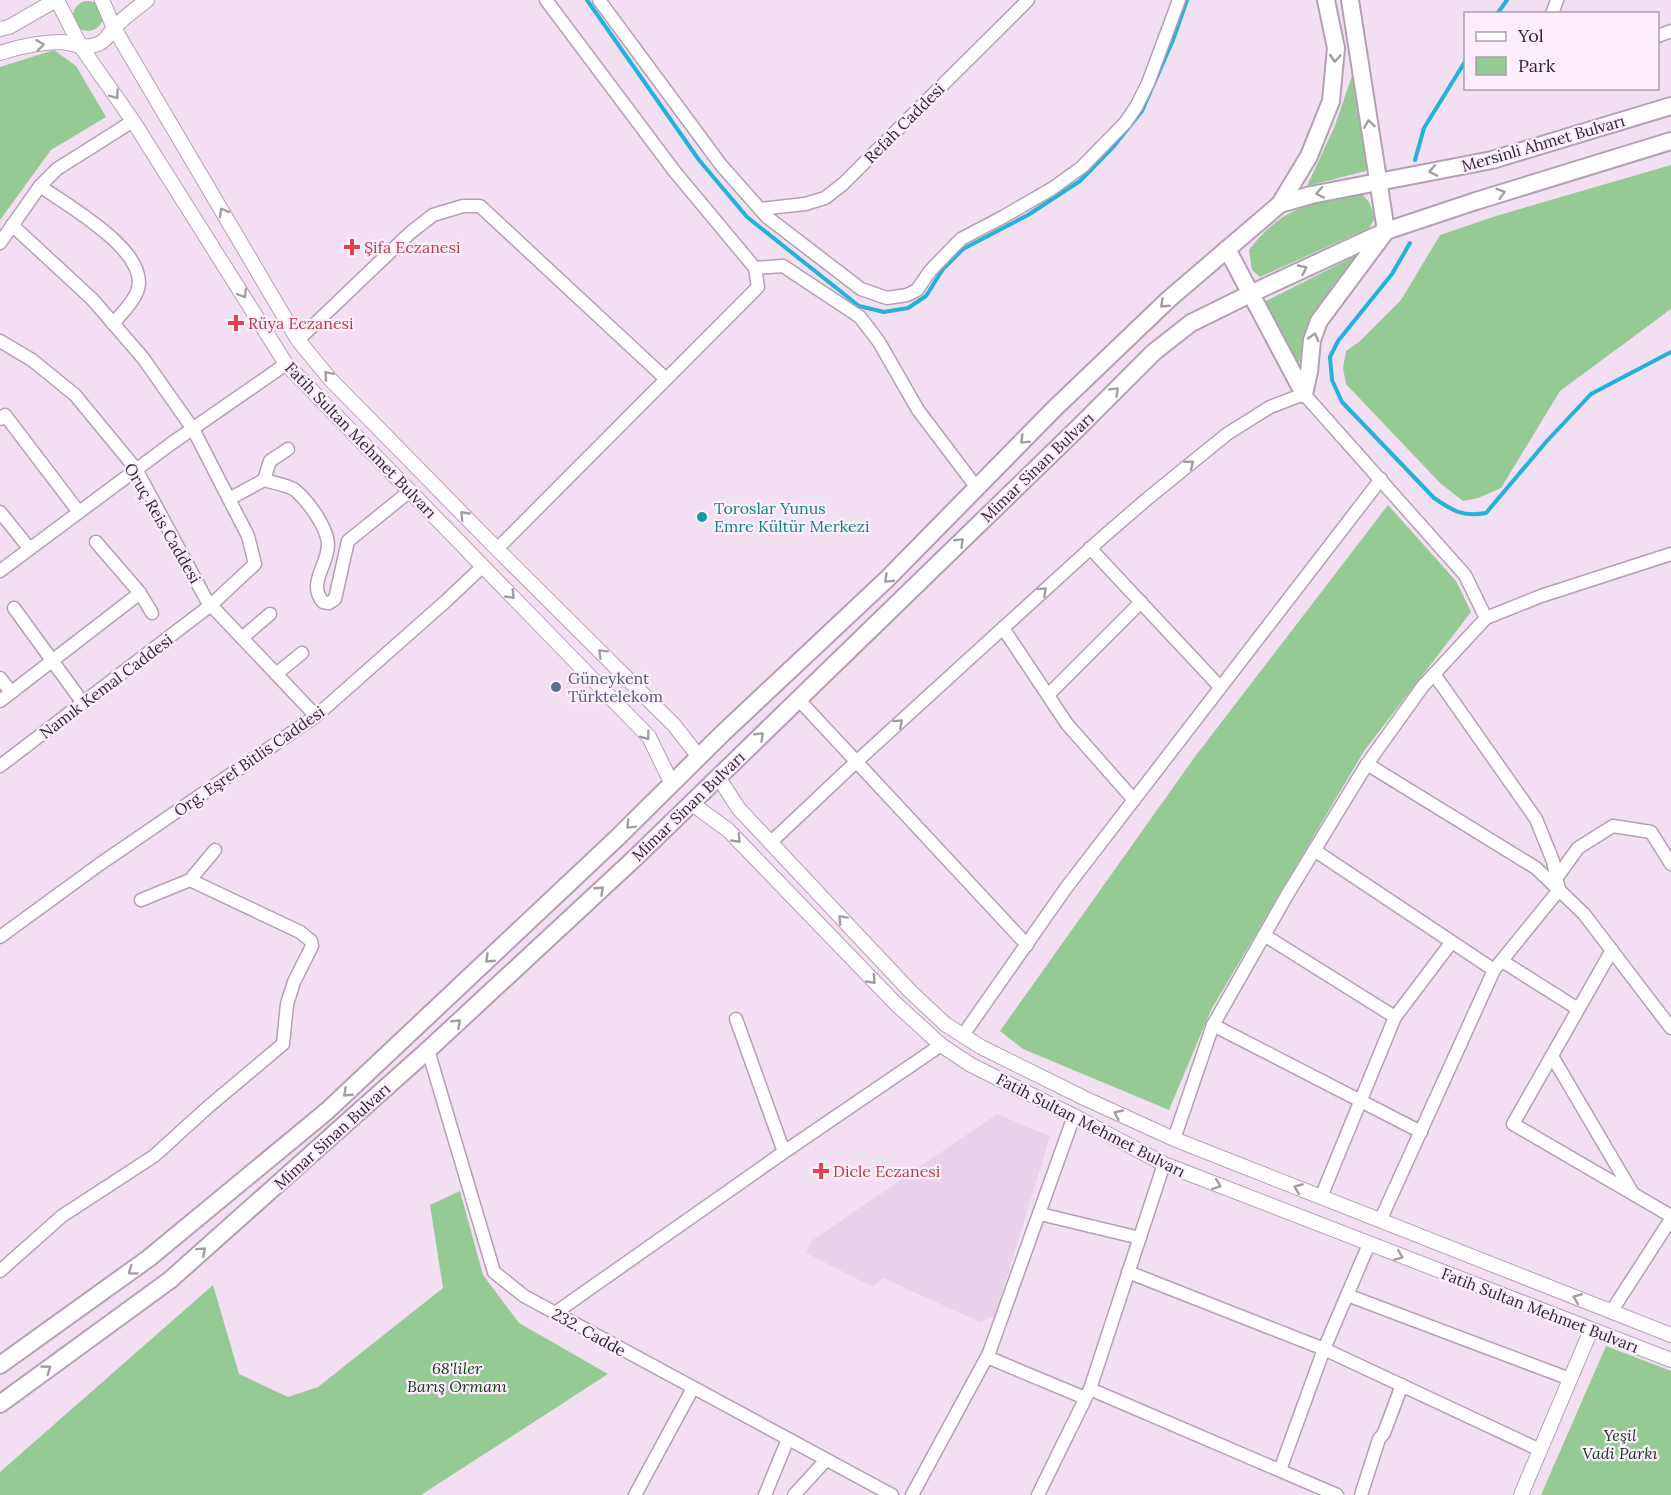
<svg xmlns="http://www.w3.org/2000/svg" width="1671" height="1495" viewBox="0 0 1671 1495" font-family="Lora,serif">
<rect width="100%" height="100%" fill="#f2dff2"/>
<path fill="#e8d1e9" d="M 997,1114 L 1050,1136 L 995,1316 L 980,1322 L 883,1278 L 873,1287 L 806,1253 L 810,1242 Z"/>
<g fill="#96ca94">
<circle cx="88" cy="16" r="15"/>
<path d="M 54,50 L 76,66 L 106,117 L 51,150 L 0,220 L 0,67 Z"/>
<path d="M 1353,73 L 1370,170 L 1307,186 L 1334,128 Z"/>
<path d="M 1671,165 L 1671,309 L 1560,391 L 1501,488 L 1478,498 L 1463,501 L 1440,483 L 1346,384 L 1343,368 L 1346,351 L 1359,342 L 1401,300 L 1440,235 L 1496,216 Z"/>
<path d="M 1360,192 L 1369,202 L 1375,218 L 1369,228 L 1260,277 L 1252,270 L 1249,250 C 1283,206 1309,204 1360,192 Z"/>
<path d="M 1357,255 L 1311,315 L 1297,371 L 1260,304 Z"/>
<path d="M 1388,505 L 1456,581 L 1471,612 L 1364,751 L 1211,1010 L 1169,1110 L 1023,1049 L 1000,1031 L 1194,758 Z"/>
<path d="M 460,1191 L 483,1275 L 519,1323 L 608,1374 L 421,1495 L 0,1495 L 0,1472 L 213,1285 L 239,1374 L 288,1397 L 318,1387 L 443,1288 L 430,1205 Z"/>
<path d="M 1606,1346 L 1671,1371 L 1671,1495 L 1541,1495 Z"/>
</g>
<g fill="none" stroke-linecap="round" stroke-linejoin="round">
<g stroke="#22b2dc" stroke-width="4">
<path d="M 587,0 L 699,160 L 747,217 L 859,306 L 884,312 L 908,308 L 926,296 L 943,269 L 963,249 L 1028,215 L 1080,181 L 1114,146 L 1142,111 L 1173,40 L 1187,0"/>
<path d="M 1497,14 L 1507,0"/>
<path d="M 1415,160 L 1424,128 L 1466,60"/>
<path d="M 1410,243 L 1392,274 L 1338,341 L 1330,357 L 1332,380 L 1342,402 L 1434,498 C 1453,511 1462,517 1486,513 L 1546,442 L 1591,394 L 1671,352"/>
</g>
<defs>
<g id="minor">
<path d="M 599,0 L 721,165 L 767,217 L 861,289 L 887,298 L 907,295 L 917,290 L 930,271 L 961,239 L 1003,217 L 1053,188 L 1082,167 L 1125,123 L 1136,107 L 1148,83 L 1179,0"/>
<path d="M 1552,14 L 1557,0"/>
<path d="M 1658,36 L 1671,31"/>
<path d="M 40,186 C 66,205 156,254 136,294 C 131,305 120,315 113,324"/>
<path d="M 760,209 L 805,204 L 825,198 L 843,184 L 1028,0"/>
<path d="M 0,243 L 40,186 L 57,169 L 133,121"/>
<path d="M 755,268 L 783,266 L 860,317 L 879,342 L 918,410 L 977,488"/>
<path d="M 298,340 L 410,233 L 433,215 L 463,206 L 480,206 L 666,379"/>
<path d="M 0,341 L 32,360 L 75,395 L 136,469 L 207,601 L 316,716"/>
<path d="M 0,419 L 5,415 L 78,511"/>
<path d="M 264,480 L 270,461 L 288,449"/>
<path d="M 229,499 L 264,480 C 273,483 288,485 295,490 C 308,501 328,528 328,545 C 328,565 307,584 323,602 L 329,603 L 335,599 L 348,541 L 410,491"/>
<path d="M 0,512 L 29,548"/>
<path d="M 96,542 L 140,593 L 152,613"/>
<path d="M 1090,548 L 1220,687"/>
<path d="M 497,549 L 758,287 L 755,268 L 675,172 L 546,0"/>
<path d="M 0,571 L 172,443 L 286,364"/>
<path d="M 14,608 L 83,703"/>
<path d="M 1003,628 L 1067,724 L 1134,800"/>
<path d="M 242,638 L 270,614"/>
<path d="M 276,674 L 302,653"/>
<path d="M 0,678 L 11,692"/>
<path d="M 1048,695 L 1141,602"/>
<path d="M 799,700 L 1027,945"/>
<path d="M 0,701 L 140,593"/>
<path d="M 1367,764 L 1536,868 L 1584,914 L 1671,1028"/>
<path d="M 0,766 L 211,605 L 255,564 L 248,536 L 193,429 L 143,358 L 92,299 L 12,225"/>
<path d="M 770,843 L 856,762 L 1103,537 L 1147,499 L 1227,434 L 1270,407 L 1304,394 L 1465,575 L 1486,618"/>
<path d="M 1314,850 L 1494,970"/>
<path d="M 1555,880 L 1578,848 L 1613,826 L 1651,832 L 1671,864"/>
<path d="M 141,900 L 190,880 L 215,850"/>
<path d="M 1264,935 L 1395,1017"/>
<path d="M 0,937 L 100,864 L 316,716 L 446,601 L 483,566"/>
<path d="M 1612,950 L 1513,1124 L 1671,1216"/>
<path d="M 1502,961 L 1578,1009"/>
<path d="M 736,1019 L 784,1152"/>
<path d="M 1213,1025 L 1421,1132"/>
<path d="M 963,1035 L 1066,888 L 1381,479"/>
<path d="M 428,1050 L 494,1272 L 524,1296 L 892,1495"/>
<path d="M 1552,1056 L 1632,1192"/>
<path d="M 1174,1139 L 1213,1025 L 1287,895 L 1367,764 L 1423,686 L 1486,618 L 1541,596 L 1671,554"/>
<path d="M 1321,1197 L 1395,1017 L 1451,943"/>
<path d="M 1040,1214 L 1140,1238"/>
<path d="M 1380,1221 L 1494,970 L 1559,890 L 1553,861 L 1536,819 L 1434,674"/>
<path d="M 0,1271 L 62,1216 L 154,1156 L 208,1107 L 283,1044 L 287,1004 L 294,982 L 312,946 L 311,941 L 300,932 L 190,880"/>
<path d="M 1128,1272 L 1324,1349 L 1540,1450"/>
<path d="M 1347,1295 L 1570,1379"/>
<path d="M 1611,1312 L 1671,1219"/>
<path d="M 555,1313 L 784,1152 L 941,1045"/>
<path d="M 987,1357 L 1085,1398"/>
<path d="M 1090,1389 L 1337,1495"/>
<path d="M 1280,1470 L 1324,1349 L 1369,1244"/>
<path d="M 635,1495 L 693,1388"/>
<path d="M 765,1495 L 788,1439"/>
<path d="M 794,1495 L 826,1460"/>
<path d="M 912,1495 L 989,1353 L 1074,1116"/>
<path d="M 1038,1495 L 1090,1389 L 1164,1164"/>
<path d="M 1361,1495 L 1379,1439 L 1384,1433 L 1402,1385"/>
</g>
<g id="tertiary">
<path d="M 57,0 L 81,47 L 133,121 L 286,364 L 649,737 L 672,784"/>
<path d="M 102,0 L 114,28 L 298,340 L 330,379 L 497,549 L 674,725 L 699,757"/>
<path d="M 0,29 L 9,27 L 56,0"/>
<path d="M 0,53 C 18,47 41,42 61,42 C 74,43 85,50 98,44 C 106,41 109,34 114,28 C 124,17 136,9 147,0"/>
<path d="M 718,777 L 739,809 L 910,991 L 945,1024 L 981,1047 L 1084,1098 L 1174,1139 L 1671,1335"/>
<path d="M 691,803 L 728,830 L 896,1004 L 941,1045 L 971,1065 L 1074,1116 L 1164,1164 L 1671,1360"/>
<path d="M 1521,1495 L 1591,1330"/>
</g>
<g id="secondary">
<path d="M 1280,204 L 1309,156 L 1331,101 L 1336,48 L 1326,0"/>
<path d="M 1227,249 L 1304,394"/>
<path d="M 1304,394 L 1309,372 L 1312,340 L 1319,321 L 1386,231 L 1350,0"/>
<path d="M 0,1365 L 149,1258 L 327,1111 L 617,838 L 723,733 L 887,579 L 1055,408 L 1169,299 L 1280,204 L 1311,195 L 1492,160 L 1671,106"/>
<path d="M 0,1404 L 170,1280 L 428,1050 L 635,858 L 1079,427 L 1154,352 L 1191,323 L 1250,294 L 1386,231 L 1476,201 L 1671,141"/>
</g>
</defs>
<use href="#minor" stroke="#b3a1b3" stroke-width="15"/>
<use href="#tertiary" stroke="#b3a1b3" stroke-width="16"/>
<use href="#secondary" stroke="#b3a1b3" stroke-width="20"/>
<use href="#minor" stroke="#fff" stroke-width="12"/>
<use href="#tertiary" stroke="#fff" stroke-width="14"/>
<use href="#secondary" stroke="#fff" stroke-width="16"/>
</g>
<defs><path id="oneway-chevron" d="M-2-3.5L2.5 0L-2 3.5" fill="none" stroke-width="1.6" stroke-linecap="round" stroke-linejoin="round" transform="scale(1.5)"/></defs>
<g stroke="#a19ea1">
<use href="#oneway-chevron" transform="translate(40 45) rotate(-7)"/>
<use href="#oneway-chevron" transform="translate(1335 58) rotate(94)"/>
<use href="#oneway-chevron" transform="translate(115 95) rotate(55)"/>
<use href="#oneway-chevron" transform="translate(1369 124) rotate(-99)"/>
<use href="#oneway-chevron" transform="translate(1433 171) rotate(169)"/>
<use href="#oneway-chevron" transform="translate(1320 193) rotate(169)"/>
<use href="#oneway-chevron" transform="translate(1501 193) rotate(-17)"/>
<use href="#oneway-chevron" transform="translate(223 212) rotate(-120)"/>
<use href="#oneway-chevron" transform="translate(1303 269) rotate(-25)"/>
<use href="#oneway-chevron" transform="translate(243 294) rotate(58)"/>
<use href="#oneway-chevron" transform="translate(1164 304) rotate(137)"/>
<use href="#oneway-chevron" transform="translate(1314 337) rotate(-75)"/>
<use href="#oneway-chevron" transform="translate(328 375) rotate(-131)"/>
<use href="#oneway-chevron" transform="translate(1115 391) rotate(-45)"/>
<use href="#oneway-chevron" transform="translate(1024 440) rotate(135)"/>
<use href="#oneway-chevron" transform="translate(1190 464) rotate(-39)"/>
<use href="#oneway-chevron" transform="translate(464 515) rotate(-134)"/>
<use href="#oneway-chevron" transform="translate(960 542) rotate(-44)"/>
<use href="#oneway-chevron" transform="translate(888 579) rotate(136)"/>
<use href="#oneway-chevron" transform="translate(1043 591) rotate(-42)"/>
<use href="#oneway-chevron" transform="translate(511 595) rotate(46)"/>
<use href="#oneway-chevron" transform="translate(602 653) rotate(-135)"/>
<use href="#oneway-chevron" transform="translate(899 723) rotate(-42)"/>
<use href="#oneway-chevron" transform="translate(646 736) rotate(53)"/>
<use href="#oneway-chevron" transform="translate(760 736) rotate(-44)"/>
<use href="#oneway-chevron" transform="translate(630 825) rotate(135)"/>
<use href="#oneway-chevron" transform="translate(737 839) rotate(46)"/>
<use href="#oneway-chevron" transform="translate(600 890) rotate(-43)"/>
<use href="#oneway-chevron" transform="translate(842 919) rotate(-133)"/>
<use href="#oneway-chevron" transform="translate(489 959) rotate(137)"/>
<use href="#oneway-chevron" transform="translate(872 980) rotate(46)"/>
<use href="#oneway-chevron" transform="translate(457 1023) rotate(-43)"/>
<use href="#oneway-chevron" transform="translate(347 1093) rotate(137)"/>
<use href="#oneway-chevron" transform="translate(1118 1114) rotate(-155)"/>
<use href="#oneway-chevron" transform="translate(1217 1185) rotate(21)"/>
<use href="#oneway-chevron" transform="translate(1298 1188) rotate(-158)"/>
<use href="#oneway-chevron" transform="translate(202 1251) rotate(-42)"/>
<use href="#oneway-chevron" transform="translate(1399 1256) rotate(21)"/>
<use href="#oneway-chevron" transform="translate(132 1271) rotate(144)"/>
<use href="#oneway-chevron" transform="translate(1577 1298) rotate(-158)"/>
<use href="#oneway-chevron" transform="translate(47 1369) rotate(-36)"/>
</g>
<g fill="#e0444e" stroke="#fdeefd" stroke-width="2">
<path d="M349 238h6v6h6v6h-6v6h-6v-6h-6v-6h6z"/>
<path d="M233 314h6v6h6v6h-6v6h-6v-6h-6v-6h6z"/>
<path d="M818 1162h6v6h6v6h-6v6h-6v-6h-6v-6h6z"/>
</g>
<circle fill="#0f9aa8" stroke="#fdeefd" stroke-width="2" cx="702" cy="517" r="6"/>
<circle fill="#5c6f8a" stroke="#fdeefd" stroke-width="2" cx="556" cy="687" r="6"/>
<g text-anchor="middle" stroke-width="4.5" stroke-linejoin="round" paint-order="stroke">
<g font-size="16" fill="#2f282f" stroke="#fdeefd">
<text transform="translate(904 123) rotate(-45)" y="6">Refah Caddesi</text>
<text transform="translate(1543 143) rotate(-16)" y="6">Mersinli Ahmet Bulvarı</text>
<text transform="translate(361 440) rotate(46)" y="6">Fatih Sultan Mehmet Bulvarı</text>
<text transform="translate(1037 467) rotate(-44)" y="6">Mimar Sinan Bulvarı</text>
<text transform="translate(163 523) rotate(60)" y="6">Oruç Reis Caddesi</text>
<text transform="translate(106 686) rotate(-37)" y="6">Namık Kemal Caddesi</text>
<text transform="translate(249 761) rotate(-35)" y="6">Org. Eşref Bitlis Caddesi</text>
<text transform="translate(688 806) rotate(-44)" y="6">Mimar Sinan Bulvarı</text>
<text transform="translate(1091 1125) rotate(27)" y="6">Fatih Sultan Mehmet Bulvarı</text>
<text transform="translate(332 1136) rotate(-42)" y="6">Mimar Sinan Bulvarı</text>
<text transform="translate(1540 1310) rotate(21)" y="6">Fatih Sultan Mehmet Bulvarı</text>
<text transform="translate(589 1332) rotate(29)" y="6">232. Cadde</text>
</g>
<g font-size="16" fill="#be3a42" stroke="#fdeefd" text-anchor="start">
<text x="364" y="253">Şifa Eczanesi</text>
<text x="248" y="329">Rüya Eczanesi</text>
<text x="833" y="1177">Dicle Eczanesi</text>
</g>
<g font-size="16" fill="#0d838f" stroke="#fdeefd" text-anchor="start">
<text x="714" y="514">Toroslar Yunus<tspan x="714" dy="18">Emre Kültür Merkezi</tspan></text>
</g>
<g font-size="16" fill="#4e5e75" stroke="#fdeefd" text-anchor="start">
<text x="568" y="684">Güneykent<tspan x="568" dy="18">Türktelekom</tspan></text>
</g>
<g font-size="16" font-style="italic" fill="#0f4212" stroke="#fdeefd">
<text x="457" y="1374">68'liler<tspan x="457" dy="18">Barış Ormanı</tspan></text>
<text x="1620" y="1441">Yeşil<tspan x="1620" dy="18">Vadi Parkı</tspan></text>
</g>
</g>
<rect x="1464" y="12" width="195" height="78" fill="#fdeefd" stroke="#ab9fab" stroke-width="1.5"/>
<rect x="1476" y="32" width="30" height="9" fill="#ffffff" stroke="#ab9fab" stroke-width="1.5"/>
<text x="1518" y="42" font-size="18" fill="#2f282f">Yol</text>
<rect x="1476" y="57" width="30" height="18" fill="#96ca94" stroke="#ab9fab" stroke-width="1.5"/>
<text x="1518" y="72" font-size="18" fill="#2f282f">Park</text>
</svg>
